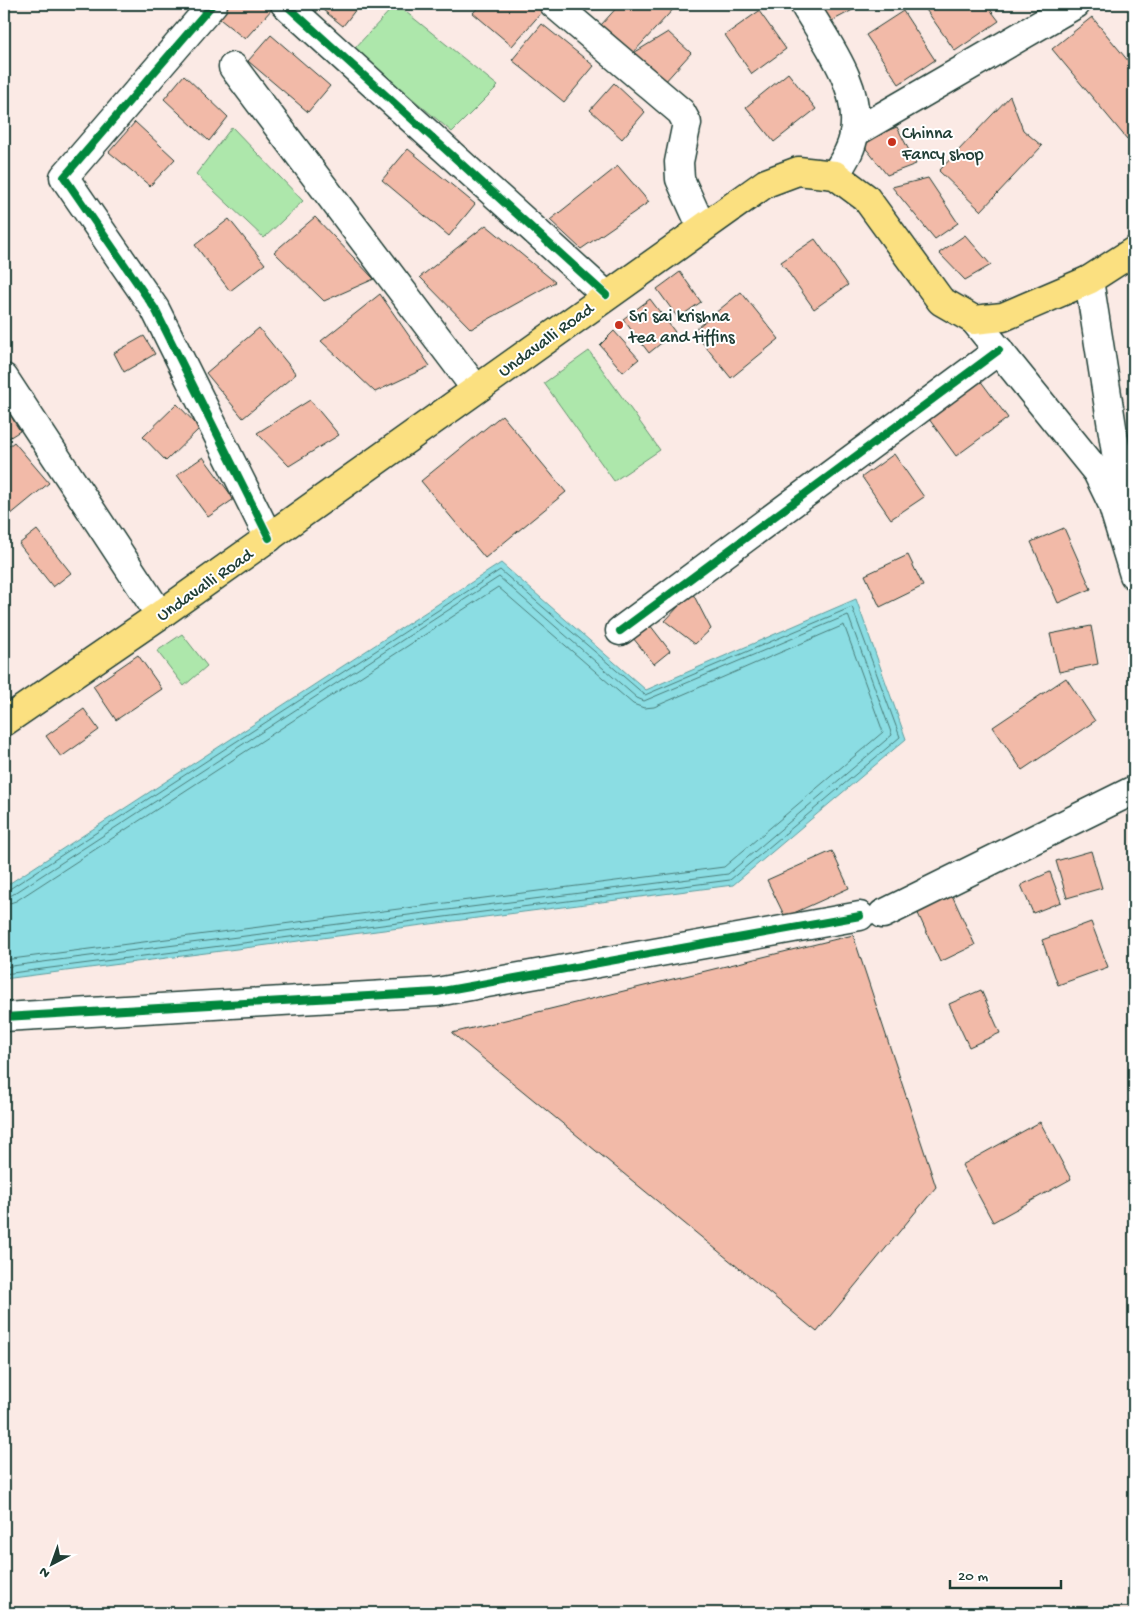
<svg xmlns="http://www.w3.org/2000/svg" width="1138" height="1617" viewBox="0 0 1138 1617" font-family="'Gochi Hand',sans-serif">
<rect width="100%" height="100%" fill="#fbeae5"/>
<filter id="ink" filterUnits="userSpaceOnUse"><feTurbulence type="fractalNoise" baseFrequency=".02" numOctaves="2"/><feDisplacementMap in="SourceGraphic" scale="10" xChannelSelector="R" yChannelSelector="G"/><feConvolveMatrix kernelMatrix="1 2 1 2 8 2 1 2 1" color-interpolation-filters="sRGB"/></filter>
<g filter="url(#ink)">
<g fill="#ade7ab" stroke="#669270">
<path d="M 396,4 L 498,86 L 452,132 L 354,49 Z"/>
<path d="M 232,127 L 303,201 L 264,238 L 196,174 Z"/>
<path d="M 589,351 L 660,450 L 614,481 L 544,383 Z"/>
<path d="M 182,634 L 207,666 L 184,686 L 157,651 Z"/>
</g>
<path fill="#8bdde3" stroke="#609d9d" d="M 501,563 L 646,690 L 856,599 L 906,739 L 733,885 L 4,979 L 4,887 Z"/>
<g fill="none" stroke-linecap="round" stroke-linejoin="round">
<g stroke="#4a7d7a" stroke-width="1">
<path d="M 4,891 L 8,890 L 500,570 L 645,695 L 852,607 L 900,737 L 730,880 L 4,974"/>
<path d="M 4,897 L 12,895 L 499,577 L 637,698 L 644,701 L 848,615 L 892,735 L 728,874 L 4,967"/>
<path d="M 4,905 L 16,901 L 498,587 L 633,704 L 644,708 L 654,707 L 844,625 L 883,732 L 724,867 L 4,960"/>
</g>
</g>
<g fill="#f2baa8" stroke="#1f3d34">
<path d="M 225,4 L 267,4 L 273,8 L 245,39 L 216,16 Z"/>
<path d="M 328,4 L 360,4 L 343,26 L 323,10 Z"/>
<path d="M 481,4 L 532,4 L 542,12 L 512,46 L 473,13 Z"/>
<path d="M 620,4 L 678,4 L 632,54 L 601,25 Z"/>
<path d="M 818,4 L 864,4 L 828,23 Z"/>
<path d="M 922,4 L 986,4 L 999,21 L 955,51 Z"/>
<path d="M 759,11 L 786,49 L 752,74 L 725,35 Z"/>
<path d="M 903,11 L 935,60 L 899,84 L 866,35 Z"/>
<path d="M 1092,17 L 1134,68 L 1134,133 L 1127,139 L 1052,49 Z"/>
<path d="M 542,24 L 594,66 L 564,102 L 512,60 Z"/>
<path d="M 668,32 L 691,53 L 664,83 L 632,54 Z"/>
<path d="M 271,35 L 330,86 L 308,112 L 248,61 Z"/>
<path d="M 788,73 L 816,109 L 774,142 L 746,107 Z"/>
<path d="M 184,75 L 228,117 L 209,141 L 164,99 Z"/>
<path d="M 614,83 L 645,112 L 622,139 L 590,110 Z"/>
<path d="M 1010,96 L 1023,130 L 1042,146 L 981,211 L 939,171 Z"/>
<path d="M 135,122 L 175,159 L 150,186 L 109,152 Z"/>
<path d="M 897,127 L 916,164 L 887,175 L 860,141 Z"/>
<path d="M 408,149 L 475,204 L 449,236 L 382,180 Z"/>
<path d="M 618,166 L 649,202 L 581,249 L 550,220 Z"/>
<path d="M 928,178 L 958,223 L 935,239 L 892,187 Z"/>
<path d="M 315,217 L 374,279 L 324,301 L 274,252 Z"/>
<path d="M 229,219 L 265,264 L 230,291 L 195,245 Z"/>
<path d="M 486,225 L 555,282 L 471,329 L 420,277 Z"/>
<path d="M 965,235 L 991,265 L 965,280 L 939,253 Z"/>
<path d="M 815,239 L 848,285 L 814,309 L 781,262 Z"/>
<path d="M 680,272 L 701,302 L 678,318 L 657,289 Z"/>
<path d="M 741,292 L 779,339 L 731,378 L 693,331 Z"/>
<path d="M 380,294 L 430,366 L 375,392 L 321,341 Z"/>
<path d="M 650,299 L 675,332 L 649,353 L 623,319 Z"/>
<path d="M 259,328 L 296,374 L 243,418 L 206,373 Z"/>
<path d="M 614,331 L 639,359 L 623,372 L 600,345 Z"/>
<path d="M 144,336 L 155,354 L 124,372 L 114,353 Z"/>
<path d="M 977,376 L 1008,418 L 956,456 L 926,415 Z"/>
<path d="M 310,400 L 339,435 L 289,466 L 257,433 Z"/>
<path d="M 177,404 L 200,428 L 166,461 L 143,437 Z"/>
<path d="M 4,405 L 20,431 L 4,441 Z"/>
<path d="M 502,415 L 566,492 L 485,558 L 421,481 Z"/>
<path d="M 14,442 L 49,483 L 4,520 L 4,450 Z"/>
<path d="M 894,454 L 924,497 L 891,519 L 862,477 Z"/>
<path d="M 203,457 L 234,499 L 208,517 L 177,475 Z"/>
<path d="M 1064,528 L 1091,589 L 1058,603 L 1031,542 Z"/>
<path d="M 37,530 L 71,573 L 53,587 L 19,544 Z"/>
<path d="M 908,555 L 923,586 L 880,607 L 865,575 Z"/>
<path d="M 692,592 L 711,629 L 695,644 L 665,621 Z"/>
<path d="M 650,625 L 670,651 L 654,664 L 633,638 Z"/>
<path d="M 1091,626 L 1098,664 L 1059,672 L 1050,634 Z"/>
<path d="M 138,655 L 162,689 L 116,720 L 93,686 Z"/>
<path d="M 1066,678 L 1095,721 L 1022,770 L 993,727 Z"/>
<path d="M 84,709 L 99,730 L 61,757 L 46,736 Z"/>
<path d="M 832,851 L 849,888 L 785,917 L 767,880 Z"/>
<path d="M 1091,851 L 1102,888 L 1067,898 L 1056,861 Z"/>
<path d="M 1050,872 L 1061,902 L 1033,913 L 1021,885 Z"/>
<path d="M 951,893 L 975,945 L 940,962 L 916,909 Z"/>
<path d="M 1091,922 L 1108,967 L 1058,985 L 1042,940 Z"/>
<path d="M 853,935 L 936,1187 L 817,1332 L 452,1033 Z"/>
<path d="M 981,990 L 1000,1033 L 969,1047 L 949,1004 Z"/>
<path d="M 1040,1122 L 1071,1179 L 993,1222 L 962,1165 Z"/>
</g>
<g fill="none" stroke-linecap="round" stroke-linejoin="round">
<defs>
<g id="minor">
<path d="M 213,4 L 64,177 L 155,309 L 269,538"/>
<path d="M 285,4 L 606,295"/>
<path d="M 554,4 L 681,112 L 687,123 L 679,162 L 680,179 L 702,228"/>
<path d="M 804,4 C 826,42 862,87 854,134 C 852,149 843,162 835,175"/>
<path d="M 233,67 L 476,389"/>
<path d="M 854,133 L 1076,4"/>
<path d="M 1089,280 L 1125,510"/>
<path d="M 974,320 L 1097,472 L 1112,503 L 1134,575"/>
<path d="M 4,378 L 160,615"/>
<path d="M 620,631 L 999,350"/>
<path d="M 883,914 L 1134,790"/>
<path d="M 4,1017 L 437,992 L 860,916"/>
</g>
<path id="primary" d="M 4,722 L 160,615 L 766,183 L 798,171 L 835,175 L 866,198 L 941,301 L 974,320 L 1003,317 L 1089,280 L 1134,251"/>
</defs>
<use href="#minor" stroke="#1f3d34" stroke-width="31"/>
<use href="#primary" stroke="#1f3d34" stroke-width="31"/>
<use href="#minor" stroke="#fff" stroke-width="28"/>
<use href="#primary" stroke="#fbe080" stroke-width="28"/>
<defs>
<g id="cycleway">
<path d="M 213,4 L 64,177 L 155,309 L 269,538"/>
<path d="M 285,4 L 606,295"/>
<path d="M 620,631 L 999,350"/>
<path d="M 4,1017 L 437,992 L 860,916"/>
</g>
</defs>
<use href="#cycleway" stroke="#fff" stroke-width="11"/>
<use href="#cycleway" stroke="#00873e" stroke-width="8"/>
</g>
</g>
<g fill="#c8321e" stroke="#fff" stroke-width="2">
<circle cx="892" cy="142" r="5"/>
<circle cx="619" cy="325" r="5"/>
</g>
<g text-anchor="middle" stroke-width="4" stroke-linejoin="round" paint-order="stroke">
<g font-size="18" fill="#1f3d34" stroke="#fff" text-anchor="start">
<text x="902" y="138">Chinna<tspan x="902" dy="21">Fancy shop</tspan></text>
<text x="629" y="321">Sri sai krishna<tspan x="629" dy="21">tea and tiffins</tspan></text>
</g>
<g font-size="18" fill="#1f3d34" stroke="#fff">
<text transform="translate(545 339) rotate(-36)" y="6">Undavalli Road</text>
<text transform="translate(204 584) rotate(-35)" y="6">Undavalli Road</text>
</g>
</g>
<rect width="1138" height="1617" fill="none" stroke="#fff" stroke-width="20"/>
<rect x="10" y="10" width="1118" height="1597" fill="none" stroke="#1f3d34" stroke-width="2" filter="url(#ink)"/>
<g transform="translate(52 1564) rotate(221)" stroke="#ffffff" stroke-width="4" paint-order="stroke">
<path d="M0-4L9 19L0 12L-9 19Z" fill="#1f3d34"/>
<text y="-8" font-size="14" font-weight="bold" text-anchor="middle" fill="#1f3d34">N</text>
</g>
<path d="M950 1580v8h111v-8" fill="none" stroke="#1f3d34" stroke-width="2.5"/>
<text x="958" y="1580" font-size="15" fill="#1f3d34" stroke="#ffffff" stroke-width="4" paint-order="stroke">20 m</text>
</svg>
